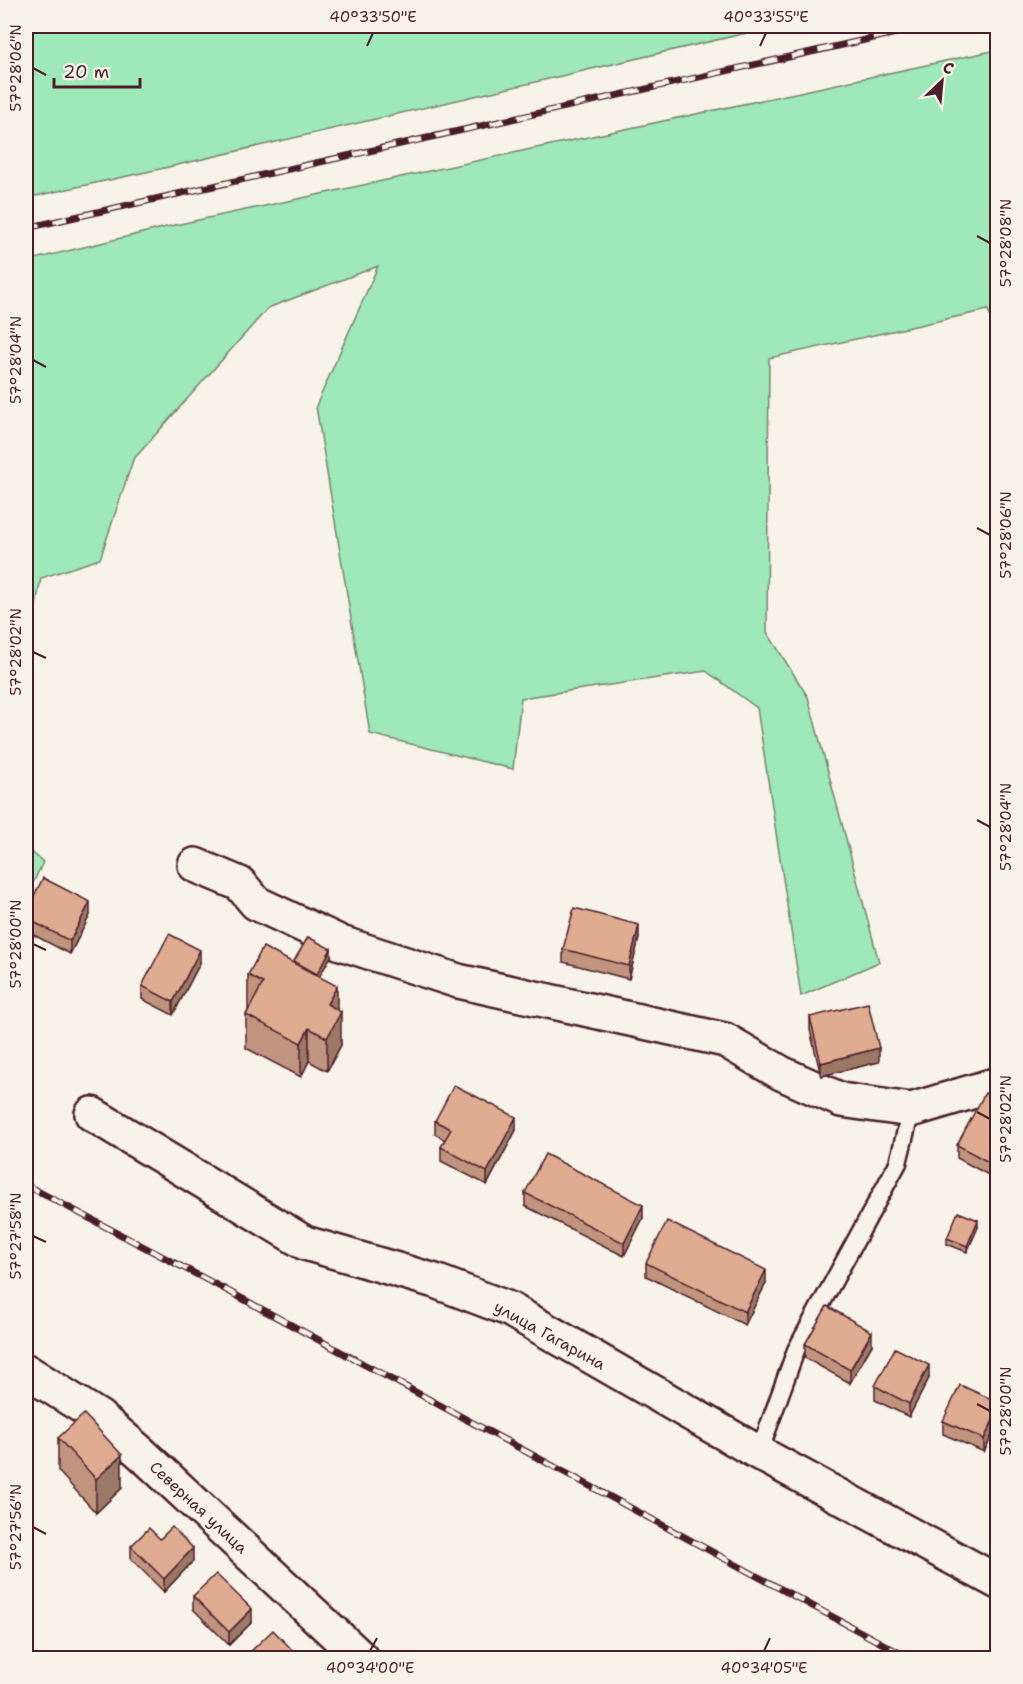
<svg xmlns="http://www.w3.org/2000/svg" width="1023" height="1684" viewBox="0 0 1023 1684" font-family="'Shantell Sans',sans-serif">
<rect width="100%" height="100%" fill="#f7f3e8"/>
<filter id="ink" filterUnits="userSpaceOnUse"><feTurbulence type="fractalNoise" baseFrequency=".0167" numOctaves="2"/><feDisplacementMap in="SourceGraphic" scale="12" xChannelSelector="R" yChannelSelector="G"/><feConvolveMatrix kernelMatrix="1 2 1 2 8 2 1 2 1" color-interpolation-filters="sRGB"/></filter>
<g filter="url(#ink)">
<g fill="#9fe8b7" stroke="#748471" stroke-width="1.5">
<path d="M 26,26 L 777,26 L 160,169 L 26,198 Z"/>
<path d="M 997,50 L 997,337 L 988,310 L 769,358 L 767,632 L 808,697 L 879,962 L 801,996 L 757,708 L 706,671 L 521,698 L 513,769 L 370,734 L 316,406 L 378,266 L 268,308 L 133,460 L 100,559 L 41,578 L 26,661 L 26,261 L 175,225 Z"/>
<path d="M 26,847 L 43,862 L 26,898 Z"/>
</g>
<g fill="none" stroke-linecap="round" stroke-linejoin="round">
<defs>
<path id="service" d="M 759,1453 L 796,1350 L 898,1163 L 911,1110"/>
<g id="minor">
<path d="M 195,865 L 240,884 L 256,903 L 341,943 L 458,981 L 725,1040 L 781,1073 L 841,1100 L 911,1110 L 998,1084"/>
<path d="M 92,1114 L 305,1243 L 435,1281 L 509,1309 L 759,1453 L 998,1582"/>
<path d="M 26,1371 L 99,1417 L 141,1453 L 361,1658"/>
</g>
</defs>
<use href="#service" stroke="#4a1f2b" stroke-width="21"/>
<use href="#minor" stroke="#4a1f2b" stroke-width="38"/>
<use href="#service" stroke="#f7f3e8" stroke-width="16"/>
<use href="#minor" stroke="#f7f3e8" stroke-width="33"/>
<defs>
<g id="rail">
<path d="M 26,228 L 927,26"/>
<path d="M 26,1185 L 230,1292 L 909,1658"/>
</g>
</defs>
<use href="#rail" stroke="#4a1f2b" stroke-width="7"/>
<use href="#rail" stroke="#f7f3e8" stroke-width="4.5" stroke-dasharray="14" stroke-linecap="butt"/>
</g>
<g fill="#c0947e" stroke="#4a1f2b" stroke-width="1.5">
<path d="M 26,912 L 90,915 L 70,954 L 26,931 Z"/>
<path d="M 639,938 L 629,979 L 563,962 L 563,949 Z"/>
<path d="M 331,956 L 319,976 L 337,1010 L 341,1045 L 327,1071 L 309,1061 L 301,1077 L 246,1048 L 246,1015 L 249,1009 L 248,1009 L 248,975 L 294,963 L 294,961 Z"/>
<path d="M 200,963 L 173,1015 L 142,999 L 142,986 Z"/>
<path d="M 810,1017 L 879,1062 L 821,1076 L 810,1030 Z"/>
<path d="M 998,1100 L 998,1172 L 994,1178 L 957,1158 L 957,1145 Z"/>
<path d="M 435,1121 L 516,1130 L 487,1185 L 441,1161 L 441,1147 L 445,1140 L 435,1134 Z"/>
<path d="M 525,1193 L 643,1218 L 624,1256 L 525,1206 Z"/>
<path d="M 978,1227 L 967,1252 L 947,1244 L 947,1238 Z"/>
<path d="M 646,1263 L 766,1283 L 745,1325 L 646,1276 Z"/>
<path d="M 805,1344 L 872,1345 L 850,1383 L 805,1358 Z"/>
<path d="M 929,1378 L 909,1417 L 875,1400 L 875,1386 Z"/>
<path d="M 998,1402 L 998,1423 L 984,1452 L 943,1434 L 943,1421 Z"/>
<path d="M 58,1438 L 122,1488 L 96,1513 L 58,1471 Z"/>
<path d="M 160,1539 L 193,1561 L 164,1592 L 131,1559 L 131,1546 Z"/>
<path d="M 193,1596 L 252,1622 L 229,1645 L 193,1609 Z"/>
<path d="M 250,1652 L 301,1659 L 250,1659 Z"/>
</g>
<g fill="#9c7866" stroke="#4a1f2b" stroke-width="1.5">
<path d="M 90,902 L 90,915 L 70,954 L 70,941 Z"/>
<path d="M 639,925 L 639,938 L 629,979 L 629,966 Z"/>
<path d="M 331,949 L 331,956 L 317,981 L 317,974 Z"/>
<path d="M 200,950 L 200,963 L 173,1015 L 173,1002 Z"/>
<path d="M 337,986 L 337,1019 L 341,1012 L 341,1045 L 327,1071 L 327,1004 Z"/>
<path d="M 309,1028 L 309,1061 L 301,1077 L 301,1043 Z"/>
<path d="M 879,1048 L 879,1062 L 821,1076 L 821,1063 Z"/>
<path d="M 516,1117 L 516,1130 L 487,1185 L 487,1172 Z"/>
<path d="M 998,1159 L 998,1172 L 994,1178 L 994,1165 Z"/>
<path d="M 643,1205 L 643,1218 L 624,1256 L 624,1243 Z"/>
<path d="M 978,1220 L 978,1227 L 967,1252 L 967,1246 Z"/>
<path d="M 766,1270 L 766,1283 L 745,1325 L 745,1312 Z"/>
<path d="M 872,1332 L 872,1345 L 850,1383 L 850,1370 Z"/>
<path d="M 929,1365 L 929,1378 L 909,1417 L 909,1404 Z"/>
<path d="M 30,1385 L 30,1418 L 26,1427 L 26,1394 Z"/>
<path d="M 998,1410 L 998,1423 L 984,1452 L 984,1439 Z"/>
<path d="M 122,1455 L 122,1488 L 96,1513 L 96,1479 Z"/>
<path d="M 193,1548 L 193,1561 L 164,1592 L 164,1579 Z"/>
<path d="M 252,1609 L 252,1622 L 229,1645 L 229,1632 Z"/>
</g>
<g fill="#dfac92" stroke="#4a1f2b" stroke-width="1.5">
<path d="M 43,878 L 90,902 L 70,941 L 26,918 L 26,912 Z"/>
<path d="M 574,908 L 639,925 L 629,966 L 563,949 Z"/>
<path d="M 169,934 L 200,950 L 173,1002 L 142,986 Z"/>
<path d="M 308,937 L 331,949 L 317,974 L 294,961 Z"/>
<path d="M 263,947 L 337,986 L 327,1004 L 341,1012 L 327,1038 L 309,1028 L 301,1043 L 246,1015 L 263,983 L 248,975 Z"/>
<path d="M 868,1003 L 879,1048 L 821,1063 L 810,1017 Z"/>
<path d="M 454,1085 L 516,1117 L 487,1172 L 441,1147 L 451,1129 L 435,1121 Z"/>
<path d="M 985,1093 L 998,1100 L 998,1159 L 994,1165 L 957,1145 Z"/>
<path d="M 545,1154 L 643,1205 L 624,1243 L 525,1193 Z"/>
<path d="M 958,1212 L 978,1220 L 967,1246 L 947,1238 Z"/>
<path d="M 667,1221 L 766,1270 L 745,1312 L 646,1263 Z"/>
<path d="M 827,1306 L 872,1332 L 850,1370 L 805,1344 Z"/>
<path d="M 895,1348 L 929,1365 L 909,1404 L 875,1386 Z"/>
<path d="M 26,1383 L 30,1385 L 26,1394 Z"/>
<path d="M 960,1385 L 998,1402 L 998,1410 L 984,1439 L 943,1421 Z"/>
<path d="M 84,1414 L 122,1455 L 96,1479 L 58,1438 Z"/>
<path d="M 172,1527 L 193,1548 L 164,1579 L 131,1546 L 149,1528 L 160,1539 Z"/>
<path d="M 216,1574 L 252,1609 L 229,1632 L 193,1596 Z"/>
<path d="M 273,1630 L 301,1659 L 256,1659 L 250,1652 Z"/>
</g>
</g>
<path fill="none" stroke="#4a1f2b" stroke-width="2" d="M 367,46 L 373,33M 760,46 L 766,33M 33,68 L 46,75M 977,236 L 990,243M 33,360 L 46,367M 977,528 L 990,535M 33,652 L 46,658M 977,820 L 990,827M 33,944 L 46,950M 977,1112 L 990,1119M 33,1236 L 46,1242M 977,1404 L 990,1411M 33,1527 L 46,1534M 370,1651 L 377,1638M 764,1651 L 770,1638"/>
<g text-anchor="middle" stroke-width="4.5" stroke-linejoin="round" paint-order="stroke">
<g font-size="16" fill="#4a1f2b" stroke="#f7f3e8">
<text transform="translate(550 1335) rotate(29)" y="6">улица Гагарина</text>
<text transform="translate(199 1507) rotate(43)" y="6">Северная улица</text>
</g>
</g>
<rect width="1023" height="1684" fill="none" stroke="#f7f3e8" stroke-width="66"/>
<g transform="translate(942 81) rotate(26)" stroke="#f7f3e8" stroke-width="4.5" paint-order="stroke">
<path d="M0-4.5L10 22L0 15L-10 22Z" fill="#4a1f2b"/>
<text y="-9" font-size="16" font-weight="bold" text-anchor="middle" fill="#4a1f2b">С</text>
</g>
<path d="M54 78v9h86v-9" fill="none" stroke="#4a1f2b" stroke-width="3"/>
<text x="63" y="78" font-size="18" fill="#4a1f2b" stroke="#f7f3e8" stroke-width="4.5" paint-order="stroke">20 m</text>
<rect x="33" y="33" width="957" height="1618" fill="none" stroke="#4a1f2b" stroke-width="2"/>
<g font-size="15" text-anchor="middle" fill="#4a1f2b">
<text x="373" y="22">40°33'50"E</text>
<text x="766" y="22">40°33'55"E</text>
<text transform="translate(16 68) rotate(-90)" y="5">57°28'06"N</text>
<text transform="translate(1006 243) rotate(-90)" y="5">57°28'08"N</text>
<text transform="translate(16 360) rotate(-90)" y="5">57°28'04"N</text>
<text transform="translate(1006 535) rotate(-90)" y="5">57°28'06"N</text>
<text transform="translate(16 652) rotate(-90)" y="5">57°28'02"N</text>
<text transform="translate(1006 827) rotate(-90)" y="5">57°28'04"N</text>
<text transform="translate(16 944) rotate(-90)" y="5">57°28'00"N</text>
<text transform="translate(1006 1119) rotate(-90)" y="5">57°28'02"N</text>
<text transform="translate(16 1236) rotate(-90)" y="5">57°27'58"N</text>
<text transform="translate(1006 1411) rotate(-90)" y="5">57°28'00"N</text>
<text transform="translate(16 1527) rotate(-90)" y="5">57°27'56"N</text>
<text x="370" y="1673">40°34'00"E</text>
<text x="764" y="1673">40°34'05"E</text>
</g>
</svg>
